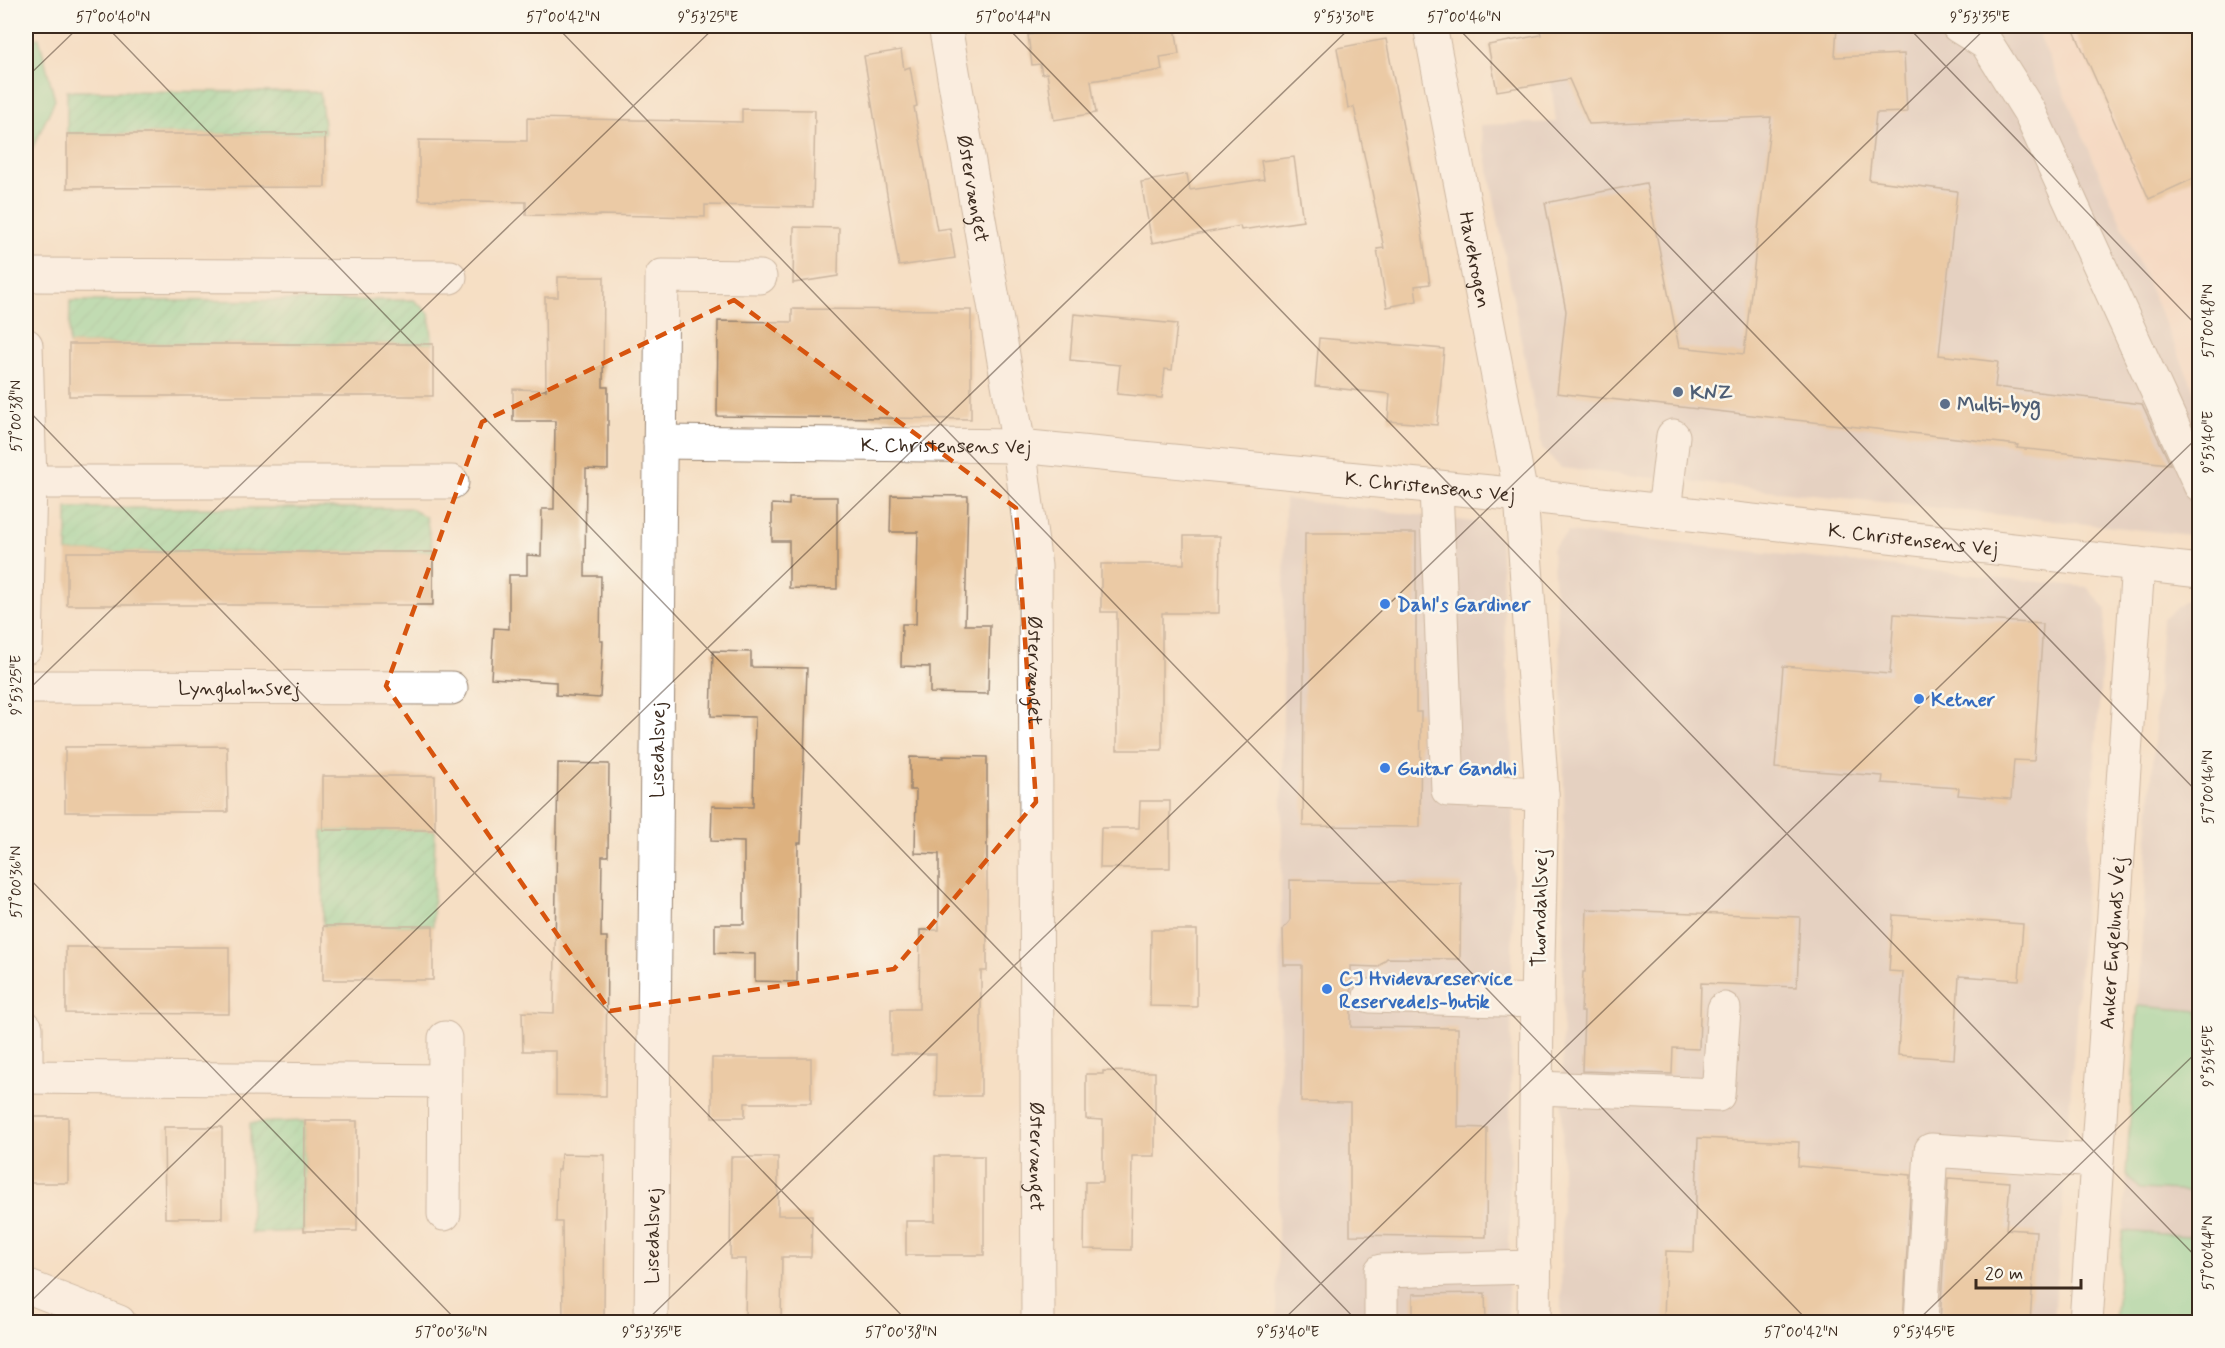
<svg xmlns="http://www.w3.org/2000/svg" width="2225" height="1348" viewBox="0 0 2225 1348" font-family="Mynerve,sans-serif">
<defs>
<pattern id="garden-furrows" width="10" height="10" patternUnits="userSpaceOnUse" patternTransform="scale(1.5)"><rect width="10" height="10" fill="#82d89c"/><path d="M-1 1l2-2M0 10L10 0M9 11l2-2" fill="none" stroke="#71ba86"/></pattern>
</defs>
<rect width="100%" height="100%" fill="#fbf7ec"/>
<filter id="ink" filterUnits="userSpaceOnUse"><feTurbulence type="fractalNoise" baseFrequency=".0167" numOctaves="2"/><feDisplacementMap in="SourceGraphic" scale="12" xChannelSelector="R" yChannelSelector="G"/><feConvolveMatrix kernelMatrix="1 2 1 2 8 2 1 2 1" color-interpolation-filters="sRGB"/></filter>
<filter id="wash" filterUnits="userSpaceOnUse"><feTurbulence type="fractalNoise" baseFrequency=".008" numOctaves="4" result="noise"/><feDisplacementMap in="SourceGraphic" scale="24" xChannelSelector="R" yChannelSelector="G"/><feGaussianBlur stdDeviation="1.35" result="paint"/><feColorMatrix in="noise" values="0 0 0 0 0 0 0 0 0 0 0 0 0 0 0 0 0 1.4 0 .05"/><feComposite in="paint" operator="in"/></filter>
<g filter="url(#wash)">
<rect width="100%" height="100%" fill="#f5dfc4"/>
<path fill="#f4d3c0" d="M 2035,26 L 2199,26 L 2199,401 Z"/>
<g fill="#d0c0bc">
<path d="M 1539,26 L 2035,26 L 2199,401 L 2199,536 L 1561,468 L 1542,449 L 1480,125 L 1556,122 L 1551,83 Z"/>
<path d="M 1285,499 L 1484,523 L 1500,540 L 1512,756 L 1513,877 L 1508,1322 L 1277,1322 Z"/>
<path d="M 1568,532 L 2087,587 L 2106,609 L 2054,1322 L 1561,1322 L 1564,796 L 1562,687 L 1552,549 Z"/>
<path d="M 2199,595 L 2199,1322 L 2115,1322 L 2123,1231 L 2162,619 L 2192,596 Z"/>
</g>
<g fill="#82d89c" stroke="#5e815d" stroke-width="1.5">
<path d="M 39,38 L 55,100 L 26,162 L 26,40 Z"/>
<path d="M 2138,1006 L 2199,1011 L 2199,1192 L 2139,1189 L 2126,1174 Z"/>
<path d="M 2123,1231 L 2199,1237 L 2199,1322 L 2115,1322 Z"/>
</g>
<g fill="url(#garden-furrows)" stroke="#5e815d" stroke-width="1.5">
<path d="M 67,91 L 320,92 L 325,134 L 67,134 Z"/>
<path d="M 414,300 L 429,313 L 433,344 L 69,344 L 70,301 Z"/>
<path d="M 67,508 L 410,508 L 426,517 L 433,552 L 67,552 Z"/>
<path d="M 323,830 L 435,830 L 433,926 L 323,926 Z"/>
<path d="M 305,1121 L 304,1231 L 251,1233 L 250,1123 Z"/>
</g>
<g id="blocks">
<g fill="#ddb17f">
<path d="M 1095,26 L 1175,26 L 1179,54 L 1160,57 L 1162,70 L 1091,81 L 1096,113 L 1054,120 L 1047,73 L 1042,74 L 1040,64 L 1032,65 L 1028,35 Z"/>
<path d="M 1539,26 L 1761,26 L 1761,30 L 1837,26 L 1835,57 L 1904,54 L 1907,112 L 1876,113 L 1869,180 L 1957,191 L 1939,355 L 1998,362 L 1995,387 L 2142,404 L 2170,464 L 2017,448 L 2018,445 L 1557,393 L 1566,311 L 1545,203 L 1646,183 L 1679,347 L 1744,354 L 1771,117 L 1589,124 L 1569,79 L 1497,91 L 1488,45 L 1541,35 Z"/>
<path d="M 2072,26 L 2199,26 L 2199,176 L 2149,199 Z"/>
<path d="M 1386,39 L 1416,194 L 1430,284 L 1415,286 L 1417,301 L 1387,307 L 1377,249 L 1384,248 L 1354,107 L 1348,108 L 1337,48 Z"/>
<path d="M 901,50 L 904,69 L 910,67 L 917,106 L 914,107 L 937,230 L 950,228 L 955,258 L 899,266 L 864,56 Z"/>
<path d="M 742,109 L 815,110 L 813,207 L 705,205 L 705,217 L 599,215 L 599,216 L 526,215 L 526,202 L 419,200 L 419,140 L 527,141 L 527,118 L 742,122 Z"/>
<path d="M 67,134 L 325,134 L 325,187 L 67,188 Z"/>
<path d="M 1294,157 L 1303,221 L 1241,230 L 1240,226 L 1152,243 L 1141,182 L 1187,174 L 1190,190 L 1264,179 L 1261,161 Z"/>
<path d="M 794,227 L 839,228 L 838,276 L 793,283 Z"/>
<path d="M 558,277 L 604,277 L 603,387 L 608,387 L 608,470 L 586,469 L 585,576 L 601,576 L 600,641 L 603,641 L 600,698 L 556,695 L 556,682 L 491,678 L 494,628 L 509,629 L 509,575 L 527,575 L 527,555 L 541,556 L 542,509 L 554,509 L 555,421 L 513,421 L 513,389 L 546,390 L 545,297 L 558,297 Z"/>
<path d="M 792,309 L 971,310 L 971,419 L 717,416 L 718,321 L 792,322 Z"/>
<path d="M 1074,314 L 1177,324 L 1172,370 L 1165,369 L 1162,398 L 1117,394 L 1120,365 L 1070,360 Z"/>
<path d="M 1319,338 L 1444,349 L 1437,425 L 1388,421 L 1390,394 L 1315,386 Z"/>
<rect x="69" y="344" width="364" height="52"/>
<path d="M 891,495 L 968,496 L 965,625 L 990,625 L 988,694 L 930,693 L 930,667 L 901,666 L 902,624 L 916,624 L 918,532 L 890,532 Z"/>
<path d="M 789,497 L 837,497 L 837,589 L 789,588 L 789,541 L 772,541 L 772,504 L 789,505 Z"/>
<path d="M 1305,533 L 1416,533 L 1416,712 L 1421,712 L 1420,827 L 1303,826 Z"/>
<path d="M 1184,536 L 1220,536 L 1219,613 L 1162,613 L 1162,750 L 1117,750 L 1117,612 L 1101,612 L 1101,564 L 1184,564 Z"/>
<rect x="67" y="552" width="366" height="53"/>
<path d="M 1894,614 L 2043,624 L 2034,761 L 2014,760 L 2011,799 L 1958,795 L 1959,788 L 1882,783 L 1883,776 L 1775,768 L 1783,666 L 1890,674 Z"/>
<path d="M 713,651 L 751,652 L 751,667 L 807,668 L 801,843 L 798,843 L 797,982 L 755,981 L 755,954 L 715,953 L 715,924 L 744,924 L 744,842 L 711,841 L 712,806 L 753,807 L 755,717 L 711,716 Z"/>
<path d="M 227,746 L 228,812 L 65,812 L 65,747 Z"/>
<path d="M 943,756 L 987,757 L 987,971 L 981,971 L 981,1096 L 935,1096 L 936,1054 L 891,1054 L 891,1009 L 919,1009 L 920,930 L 939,930 L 939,854 L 915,853 L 916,790 L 910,790 L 910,757 L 944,758 Z"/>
<path d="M 558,763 L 609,764 L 608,856 L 602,856 L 601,937 L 607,937 L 606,1096 L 556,1095 L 556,1051 L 523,1051 L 522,1012 L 554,1013 Z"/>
<rect x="323" y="776" width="112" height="54"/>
<path d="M 1140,801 L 1170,801 L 1170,868 L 1100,868 L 1101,828 L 1139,828 Z"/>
<path d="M 1290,880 L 1461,883 L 1460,959 L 1387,958 L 1378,967 L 1351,966 L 1351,1027 L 1458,1028 L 1458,1127 L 1487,1128 L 1486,1237 L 1350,1235 L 1350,1103 L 1301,1102 L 1302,965 L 1284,965 L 1283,929 L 1290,921 Z"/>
<path d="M 1587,909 L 1800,917 L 1797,987 L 1701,983 L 1699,1049 L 1673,1048 L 1672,1074 L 1582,1071 L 1584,1012 L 1581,1012 L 1583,972 L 1585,972 Z"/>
<path d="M 1893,915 L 2023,924 L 2019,980 L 1959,976 L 1954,1059 L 1898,1055 L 1903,972 L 1889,971 Z"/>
<rect x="323" y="926" width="110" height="54"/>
<path d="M 1151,930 L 1197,930 L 1197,1007 L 1150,1006 Z"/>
<path d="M 66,947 L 229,947 L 229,1014 L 66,1013 Z"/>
<path d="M 712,1058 L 811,1058 L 811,1103 L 745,1103 L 745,1117 L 712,1117 Z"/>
<path d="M 1103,1071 L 1155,1072 L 1155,1156 L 1132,1156 L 1131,1250 L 1084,1249 L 1085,1182 L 1103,1182 L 1103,1120 L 1086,1119 L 1086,1074 L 1103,1074 Z"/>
<rect x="26" y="1117" width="42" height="66"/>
<path d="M 305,1121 L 357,1121 L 357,1231 L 304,1231 Z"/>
<path d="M 164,1127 L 222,1127 L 222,1218 L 165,1218 Z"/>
<path d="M 1698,1138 L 1799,1142 L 1798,1166 L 1911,1175 L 1903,1323 L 1664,1323 L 1666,1251 L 1694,1252 Z"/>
<path d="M 561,1154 L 605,1155 L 604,1323 L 563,1323 L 562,1222 L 556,1222 L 557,1170 L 560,1170 Z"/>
<path d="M 935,1156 L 984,1156 L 984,1255 L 906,1255 L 906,1221 L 935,1221 Z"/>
<path d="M 731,1157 L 778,1157 L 778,1215 L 812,1215 L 811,1257 L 782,1257 L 781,1323 L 745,1323 L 746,1259 L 730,1259 Z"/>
<path d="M 1948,1178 L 2010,1182 L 2006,1229 L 2036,1231 L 2030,1323 L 1940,1323 Z"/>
<path d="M 1485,1293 L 1486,1323 L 1413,1323 L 1413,1294 Z"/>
</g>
</g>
</g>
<g filter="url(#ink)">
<use href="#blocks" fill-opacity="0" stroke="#988471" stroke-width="1.5"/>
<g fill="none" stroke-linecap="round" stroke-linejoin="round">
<defs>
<g id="minor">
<path id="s1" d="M 945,26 L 1019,446 L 1035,566 L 1038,1322"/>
<path id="s2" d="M 1430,26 L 1521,495 L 1542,794 L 1537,1001 L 1534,1322"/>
<path d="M 1958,26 L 1987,44 L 2029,111 L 2200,485"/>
<path d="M 26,275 L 450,277"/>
<path d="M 26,345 L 30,482 L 26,647"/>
<path id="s3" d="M 660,442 L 1019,446 L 1521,495 L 2200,571"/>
<path d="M 30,482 L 452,482"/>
<path d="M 1436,487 L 1448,790 L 1542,794"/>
<path d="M 1664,511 L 1673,436"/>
<path id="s4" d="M 26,687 L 451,688"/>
<path d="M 1370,996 L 1537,1001"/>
<path d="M 26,1028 L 26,1077"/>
<path d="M 26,1077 L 444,1081"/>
<path d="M 1537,1088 L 1718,1095 L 1724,1009"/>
<path d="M 444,1214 L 445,1038"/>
<path d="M 26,1286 L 119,1322"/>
<path d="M 1381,1321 L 1381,1271 L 1535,1267"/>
<path id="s5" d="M 651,1322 L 662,276 L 760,277"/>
<path d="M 1921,1322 L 1931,1150 L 2097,1161"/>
<path id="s6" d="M 2086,1322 L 2138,564"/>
</g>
</defs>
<use href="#minor" stroke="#988471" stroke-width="35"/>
<use href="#minor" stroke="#fff" stroke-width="33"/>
</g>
</g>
<path d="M0 0H2225V1348H0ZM 734,300 L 1016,508 L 1036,802 L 894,969 L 610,1011 L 386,686 L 482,422 Z" fill="#f5dfc4" fill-opacity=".55" fill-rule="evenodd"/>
<path fill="none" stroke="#d7540e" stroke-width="4.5" stroke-dasharray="12 8" stroke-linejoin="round" d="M 734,300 L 1016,508 L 1036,802 L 894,969 L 610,1011 L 386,686 L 482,422 Z"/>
<path fill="none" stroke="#3b2a1e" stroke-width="1.5" stroke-opacity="0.45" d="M 106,26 L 1358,1322M 556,26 L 1809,1322M 1006,26 L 2200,1261M 1456,26 L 2200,795M 1907,26 L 2200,329M 26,78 L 80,26M 26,408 L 908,1322M 26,692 L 716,26M 26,875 L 458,1322M 26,1306 L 1352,26M 645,1322 L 1988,26M 1281,1322 L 2200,435M 1916,1322 L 2200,1049"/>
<g fill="#5c6f8a" stroke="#fbf7ec" stroke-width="2">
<circle cx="1678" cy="392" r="6"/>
<circle cx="1945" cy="404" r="6"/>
</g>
<g fill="#3f7fe0" stroke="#fbf7ec" stroke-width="2">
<circle cx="1385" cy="604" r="6"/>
<circle cx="1919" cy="699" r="6"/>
<circle cx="1385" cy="768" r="6"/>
<circle cx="1327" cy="989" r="6"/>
</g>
<g text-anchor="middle" stroke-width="5" stroke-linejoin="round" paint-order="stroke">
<g font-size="20" fill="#3b2a1e" stroke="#fbf7ec">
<text dy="7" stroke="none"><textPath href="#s1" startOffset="165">Østervænget</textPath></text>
<text dy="7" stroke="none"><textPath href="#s2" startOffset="238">Havekrogen</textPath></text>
<text dy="7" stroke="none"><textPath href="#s3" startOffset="286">K. Christensens Vej</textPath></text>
<text dy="7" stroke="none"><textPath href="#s3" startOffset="772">K. Christensens Vej</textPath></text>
<text dy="7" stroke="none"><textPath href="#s3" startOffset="1258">K. Christensens Vej</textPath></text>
<text dy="7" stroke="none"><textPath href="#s1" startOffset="652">Østervænget</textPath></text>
<text dy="7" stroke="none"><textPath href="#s4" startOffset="213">Lyngholmsvej</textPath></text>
<text dy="7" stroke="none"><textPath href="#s5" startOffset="572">Lisedalsvej</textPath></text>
<text transform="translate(1539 908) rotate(-89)" y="7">Thorndahlsvej</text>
<text dy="7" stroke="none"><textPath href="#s6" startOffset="380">Anker Engelunds Vej</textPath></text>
<text dy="7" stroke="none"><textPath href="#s1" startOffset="1138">Østervænget</textPath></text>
<text dy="7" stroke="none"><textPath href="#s5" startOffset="86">Lisedalsvej</textPath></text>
</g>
<g font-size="20" font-weight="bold" fill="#4e5e75" stroke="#fbf7ec" text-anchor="start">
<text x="1690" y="399">KNZ</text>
<text x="1957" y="411">Multi-byg</text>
</g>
<g font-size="20" font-weight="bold" fill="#366cbe" stroke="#fbf7ec" text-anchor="start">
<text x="1397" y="611">Dahl's Gardiner</text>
<text x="1931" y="706">Ketner</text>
<text x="1397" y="775">Guitar Gandhi</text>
<text x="1339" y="985">CJ Hvidevareservice<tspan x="1339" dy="23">Reservedels-butik</tspan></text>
</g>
</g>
<rect width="2225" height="1348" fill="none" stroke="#fbf7ec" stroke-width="66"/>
<path d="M1976 1279v9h105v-9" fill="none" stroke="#3b2a1e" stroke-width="3"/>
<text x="1985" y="1279" font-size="18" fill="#3b2a1e" stroke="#fbf7ec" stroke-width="4.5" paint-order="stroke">20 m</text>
<rect x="33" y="33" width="2159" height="1282" fill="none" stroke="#3b2a1e" stroke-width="2"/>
<g font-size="15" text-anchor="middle" fill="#3b2a1e">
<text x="113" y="22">57°00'40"N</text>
<text x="563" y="22">57°00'42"N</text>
<text x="708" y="22">9°53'25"E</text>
<text x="1013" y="22">57°00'44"N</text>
<text x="1344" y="22">9°53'30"E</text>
<text x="1464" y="22">57°00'46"N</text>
<text x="1980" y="22">9°53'35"E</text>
<text transform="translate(2208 321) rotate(-90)" y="5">57°00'48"N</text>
<text transform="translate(16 416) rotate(-90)" y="5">57°00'38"N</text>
<text transform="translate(2208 442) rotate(-90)" y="5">9°53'40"E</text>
<text transform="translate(16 685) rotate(-90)" y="5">9°53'25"E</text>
<text transform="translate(2208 787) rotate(-90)" y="5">57°00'46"N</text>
<text transform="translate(16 882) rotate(-90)" y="5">57°00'36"N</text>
<text transform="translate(2208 1056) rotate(-90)" y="5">9°53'45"E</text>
<text transform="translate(2208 1253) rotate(-90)" y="5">57°00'44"N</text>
<text x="451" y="1337">57°00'36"N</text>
<text x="652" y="1337">9°53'35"E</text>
<text x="901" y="1337">57°00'38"N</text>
<text x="1288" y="1337">9°53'40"E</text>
<text x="1801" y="1337">57°00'42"N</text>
<text x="1924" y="1337">9°53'45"E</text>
</g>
</svg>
